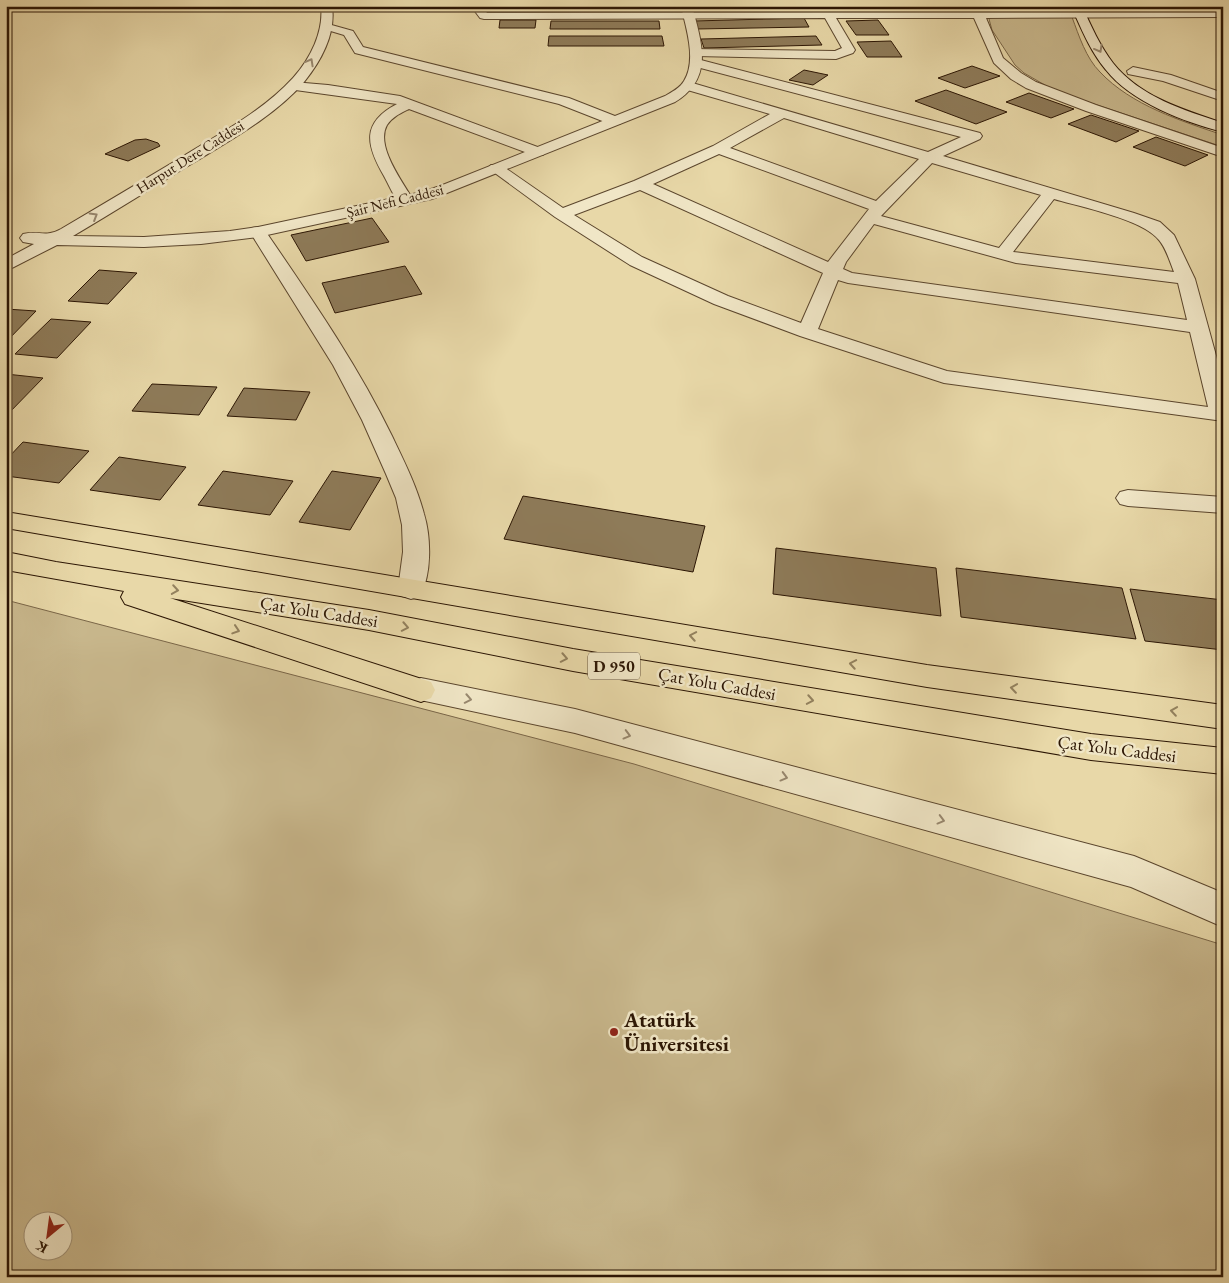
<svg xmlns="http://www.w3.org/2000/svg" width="1229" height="1283" viewBox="0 0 1229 1283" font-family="'EB Garamond',serif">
<rect width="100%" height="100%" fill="#e8d8a8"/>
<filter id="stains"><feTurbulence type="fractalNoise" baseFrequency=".004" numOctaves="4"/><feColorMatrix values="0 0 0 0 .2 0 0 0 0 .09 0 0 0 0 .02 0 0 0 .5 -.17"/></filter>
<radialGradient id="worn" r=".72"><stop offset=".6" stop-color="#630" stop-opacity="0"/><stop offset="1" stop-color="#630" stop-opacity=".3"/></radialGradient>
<g fill="#c8b78c" stroke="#7a6648" fill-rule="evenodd">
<path d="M 993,17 L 1072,17 C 1079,36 1086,58 1100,72 C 1131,105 1181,121 1223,135 L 1223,147 L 1073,97 L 1050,88 L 1024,73 L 1015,65 L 992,30 L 989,19 Z"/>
<path d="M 6,600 L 634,764 L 1223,945 L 1223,1277 L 6,1277 ZM 32,1220 L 62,1220 L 62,1250 L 32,1250 Z"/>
</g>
<g fill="#8e7b59" stroke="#2c1604">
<path d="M 694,6 L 747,6 L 748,8 L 694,8 Z"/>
<path d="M 748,6 L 801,6 L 801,7 L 748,8 Z"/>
<path d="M 804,18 L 809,27 L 697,29 L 694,21 Z"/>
<path d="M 500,20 L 536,20 L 535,28 L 499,28 Z"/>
<path d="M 878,20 L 889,35 L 856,35 L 846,21 Z"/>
<path d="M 551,21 L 659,21 L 660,29 L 550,29 Z"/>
<path d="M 549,36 L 662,36 L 664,46 L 548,46 Z"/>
<path d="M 816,36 L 822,45 L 704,48 L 701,39 Z"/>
<path d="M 891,41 L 902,57 L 867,57 L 857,42 Z"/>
<path d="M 972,66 L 1000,76 L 965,88 L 938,78 Z"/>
<path d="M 804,70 L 828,75 L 813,85 L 789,80 Z"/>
<path d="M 946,90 L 1007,112 L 976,124 L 915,101 Z"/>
<path d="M 1029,93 L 1074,109 L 1051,118 L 1006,102 Z"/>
<path d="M 1091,115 L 1139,131 L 1116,142 L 1068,124 Z"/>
<path d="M 1156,137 L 1208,155 L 1185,166 L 1133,147 Z"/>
<path d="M 146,139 L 158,143 L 160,146 L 128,161 L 105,154 L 135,140 Z"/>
<path d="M 372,218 L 389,242 L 306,261 L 291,235 Z"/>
<path d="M 405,266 L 422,294 L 335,313 L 322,283 Z"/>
<path d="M 99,270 L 137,273 L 108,304 L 68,301 Z"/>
<path d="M 6,309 L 36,311 L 6,342 Z"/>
<path d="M 51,319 L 91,322 L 57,358 L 15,354 Z"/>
<path d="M 6,374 L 43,378 L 6,416 Z"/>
<path d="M 152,384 L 217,387 L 199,415 L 132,411 Z"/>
<path d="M 244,388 L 310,392 L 296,420 L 227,416 Z"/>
<path d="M 23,442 L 89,451 L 59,483 L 6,476 L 6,460 Z"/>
<path d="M 119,457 L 186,467 L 160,500 L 90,490 Z"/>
<path d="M 223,471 L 293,481 L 270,515 L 198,505 Z"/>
<path d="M 332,471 L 381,478 L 350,530 L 299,522 Z"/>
<path d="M 523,496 L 705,526 L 693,572 L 504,539 Z"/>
<path d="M 776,548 L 936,568 L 941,616 L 773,594 Z"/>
<path d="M 956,568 L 1122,588 L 1136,639 L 961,617 Z"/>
<path d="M 1130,589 L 1223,600 L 1223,650 L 1145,641 Z"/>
</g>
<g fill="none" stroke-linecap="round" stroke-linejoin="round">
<defs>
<g id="minor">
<path d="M 471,6 L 482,6 L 487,13 L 821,12 L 818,6 L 829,6 L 832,12 L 972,11 L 972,6 L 983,6 L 983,11 L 1223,11 L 1223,17 L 986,18 L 1003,58 L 1021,73 L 1036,82 L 1096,105 L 1223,148 L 1223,157 L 1086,111 L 1026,88 L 1011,79 L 994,63 L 974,18 L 836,18 L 855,50 L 853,53 L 836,59 L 696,56 L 690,52 L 692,49 L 835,51 L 842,48 L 825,18 L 484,19 L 480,18 Z"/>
<path d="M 328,24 L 353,31 L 363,47 L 569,98 L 620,118 L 622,121 L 620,124 L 610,124 L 559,104 L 355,53 L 344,35 L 324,29 L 322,27 L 324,25 Z"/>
<path d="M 697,59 L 980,133 L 982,136 L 980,139 L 943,156 L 1134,213 L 1160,222 L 1174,235 L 1195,279 L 1223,381 L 1223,421 L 944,383 L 800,336 L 714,304 L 630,265 L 555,217 L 488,168 L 491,165 L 501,165 L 563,208 L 634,181 L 713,146 L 770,114 L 684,89 L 682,86 L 689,82 L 928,152 L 961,137 L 693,66 L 691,63 L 693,60 ZM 784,118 L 919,159 L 876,201 L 730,148 ZM 719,154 L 869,209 L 828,262 L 653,184 ZM 932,163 L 1041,195 L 999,248 L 881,216 ZM 640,190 L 823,273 L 801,323 L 728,296 L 642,257 L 574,215 ZM 1054,199 C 1081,207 1142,219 1159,240 C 1166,248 1170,262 1174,272 L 1013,252 ZM 874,224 L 1016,263 L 1178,283 L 1187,320 L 852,273 L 843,269 L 846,262 ZM 838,280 L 848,283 L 1190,332 L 1208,407 L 947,371 L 818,329 Z"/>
<path d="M 1133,67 L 1171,75 L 1223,93 L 1223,101 L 1163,81 L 1128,74 L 1127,71 Z"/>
<path d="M 293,82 L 328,85 L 400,96 L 543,149 L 545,152 L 543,155 L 533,155 L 409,109 C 401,113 392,117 387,125 C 375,146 403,182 413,200 L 411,203 L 399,203 C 393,195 389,185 384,176 C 366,145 361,123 397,104 L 288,89 L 286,86 Z"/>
<path d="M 258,227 L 264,228 L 266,232 C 311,298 357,364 392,436 C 404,461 417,487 424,514 C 431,537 432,574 420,596 L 411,599 L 402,596 L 398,589 L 403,552 L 402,525 L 396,498 L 386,474 L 362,420 L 333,365 L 250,232 L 252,228 Z"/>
<path d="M 1128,490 L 1223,497 L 1223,513 L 1128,506 L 1120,504 L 1116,498 L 1120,492 Z"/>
</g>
<g id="tertiary">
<path d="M 321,6 L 332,6 C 336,34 321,61 304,82 C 276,115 229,141 193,163 C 153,187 114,212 73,236 L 144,237 L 230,231 L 258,227 L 422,192 L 440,186 L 665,96 C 672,92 680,88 684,81 C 697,60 686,28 681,6 L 692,6 C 702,44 714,78 675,102 L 432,199 L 258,237 L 201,244 L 144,247 L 57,245 L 6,271 L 6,259 L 34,244 L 23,242 L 20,238 L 23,234 C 39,230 45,238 61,229 C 102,205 142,181 182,157 C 219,134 263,111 293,78 C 310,59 324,32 321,6 Z"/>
<path d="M 421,678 L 575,709 L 1134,856 L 1223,893 L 1223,927 L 1131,887 L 575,733 L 411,698 L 407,690 L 411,682 Z"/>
</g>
<path id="secondary" d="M 1071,6 L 1082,6 C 1091,26 1100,46 1113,63 C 1140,97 1184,110 1223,123 L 1223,132 C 1184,122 1131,102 1106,70 C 1090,51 1081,28 1071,6 Z"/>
<g id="trunk">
<path d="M 6,512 L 927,665 L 1223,705 L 1223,729 L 927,687 L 6,528 Z"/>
<path d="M 6,552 L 56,562 L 369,610 L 573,649 L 1091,734 L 1223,748 L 1223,774 L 1091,760 L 573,671 L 369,630 L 170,598 L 431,682 L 435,690 L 431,698 L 421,702 L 125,604 L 121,597 L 124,591 L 6,570 Z"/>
</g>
</defs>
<use href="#minor" stroke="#5b462d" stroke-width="2"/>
<use href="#tertiary" stroke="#5b462d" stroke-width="2"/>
<use href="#secondary" stroke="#2c1604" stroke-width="2"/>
<use href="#trunk" stroke="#2c1604" stroke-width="2"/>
<use href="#minor" fill="#f0e6c6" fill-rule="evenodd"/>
<use href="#tertiary" fill="#f0e6c6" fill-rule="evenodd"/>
<use href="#secondary" fill="#f0e6c6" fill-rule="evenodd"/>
<use href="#trunk" fill="#e8d8a8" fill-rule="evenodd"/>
</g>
<defs><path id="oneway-chevron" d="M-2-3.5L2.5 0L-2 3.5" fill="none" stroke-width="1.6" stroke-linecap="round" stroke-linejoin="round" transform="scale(1.25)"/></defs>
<g stroke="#98886f">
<use href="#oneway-chevron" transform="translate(1099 49) rotate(61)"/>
<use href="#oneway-chevron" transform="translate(310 62) rotate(-61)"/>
<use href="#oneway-chevron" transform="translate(94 216) rotate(-31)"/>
<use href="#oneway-chevron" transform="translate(468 699) rotate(11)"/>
<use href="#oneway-chevron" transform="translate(627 735) rotate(15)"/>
<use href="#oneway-chevron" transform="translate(784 777) rotate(15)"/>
<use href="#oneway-chevron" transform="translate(941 820) rotate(15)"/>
</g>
<g stroke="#93815e">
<use href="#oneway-chevron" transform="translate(175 590) rotate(9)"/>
<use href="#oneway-chevron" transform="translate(405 627) rotate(11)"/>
<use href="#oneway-chevron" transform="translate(236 630) rotate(18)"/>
<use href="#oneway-chevron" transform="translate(693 636) rotate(-170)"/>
<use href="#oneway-chevron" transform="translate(564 658) rotate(11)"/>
<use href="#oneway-chevron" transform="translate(853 664) rotate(-170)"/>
<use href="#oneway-chevron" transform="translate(1014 688) rotate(-172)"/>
<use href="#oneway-chevron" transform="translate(810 700) rotate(10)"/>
<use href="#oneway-chevron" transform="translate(1174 711) rotate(-172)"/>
</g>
<circle fill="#8f2418" stroke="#f0e6c6" stroke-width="2" cx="614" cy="1032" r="5"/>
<g text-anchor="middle" stroke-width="5" stroke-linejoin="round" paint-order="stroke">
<g font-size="15" fill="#2c1604" stroke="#f0e6c6">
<text transform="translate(190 157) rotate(-32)" y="5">Harput Dere Caddesi</text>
<text transform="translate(395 201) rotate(-14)" y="5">Şair Nefi Caddesi</text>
</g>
<rect fill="#f0e6c6" stroke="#67543e" stroke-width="1" x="588" y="652.5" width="52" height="27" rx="4"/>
<g font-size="16" font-weight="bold" fill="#2c1604">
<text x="614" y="672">D 950</text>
</g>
<g font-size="18" fill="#2c1604" stroke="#f0e6c6">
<text transform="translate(319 612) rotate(9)" y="6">Çat Yolu Caddesi</text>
<text transform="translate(717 684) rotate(10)" y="6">Çat Yolu Caddesi</text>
<text transform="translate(1117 749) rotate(7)" y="6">Çat Yolu Caddesi</text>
</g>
<g font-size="21" font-weight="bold" fill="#2c1604" stroke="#f0e6c6" text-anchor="start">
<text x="624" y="1027">Atatürk<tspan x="624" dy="24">Üniversitesi</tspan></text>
</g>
</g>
<rect width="1229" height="1283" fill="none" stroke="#e8d8a8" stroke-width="25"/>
<rect x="8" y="8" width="1214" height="1268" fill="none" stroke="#2c1604" stroke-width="2.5"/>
<rect x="12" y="12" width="1204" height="1258" fill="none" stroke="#2c1604"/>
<g transform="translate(48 1236) rotate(209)"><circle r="24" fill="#f0e6c6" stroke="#a29378"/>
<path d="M0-4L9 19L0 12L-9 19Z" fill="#8f2418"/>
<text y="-8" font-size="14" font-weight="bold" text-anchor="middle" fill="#2c1604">K</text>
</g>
<rect width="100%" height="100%" filter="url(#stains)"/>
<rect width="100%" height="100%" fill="url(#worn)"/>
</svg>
